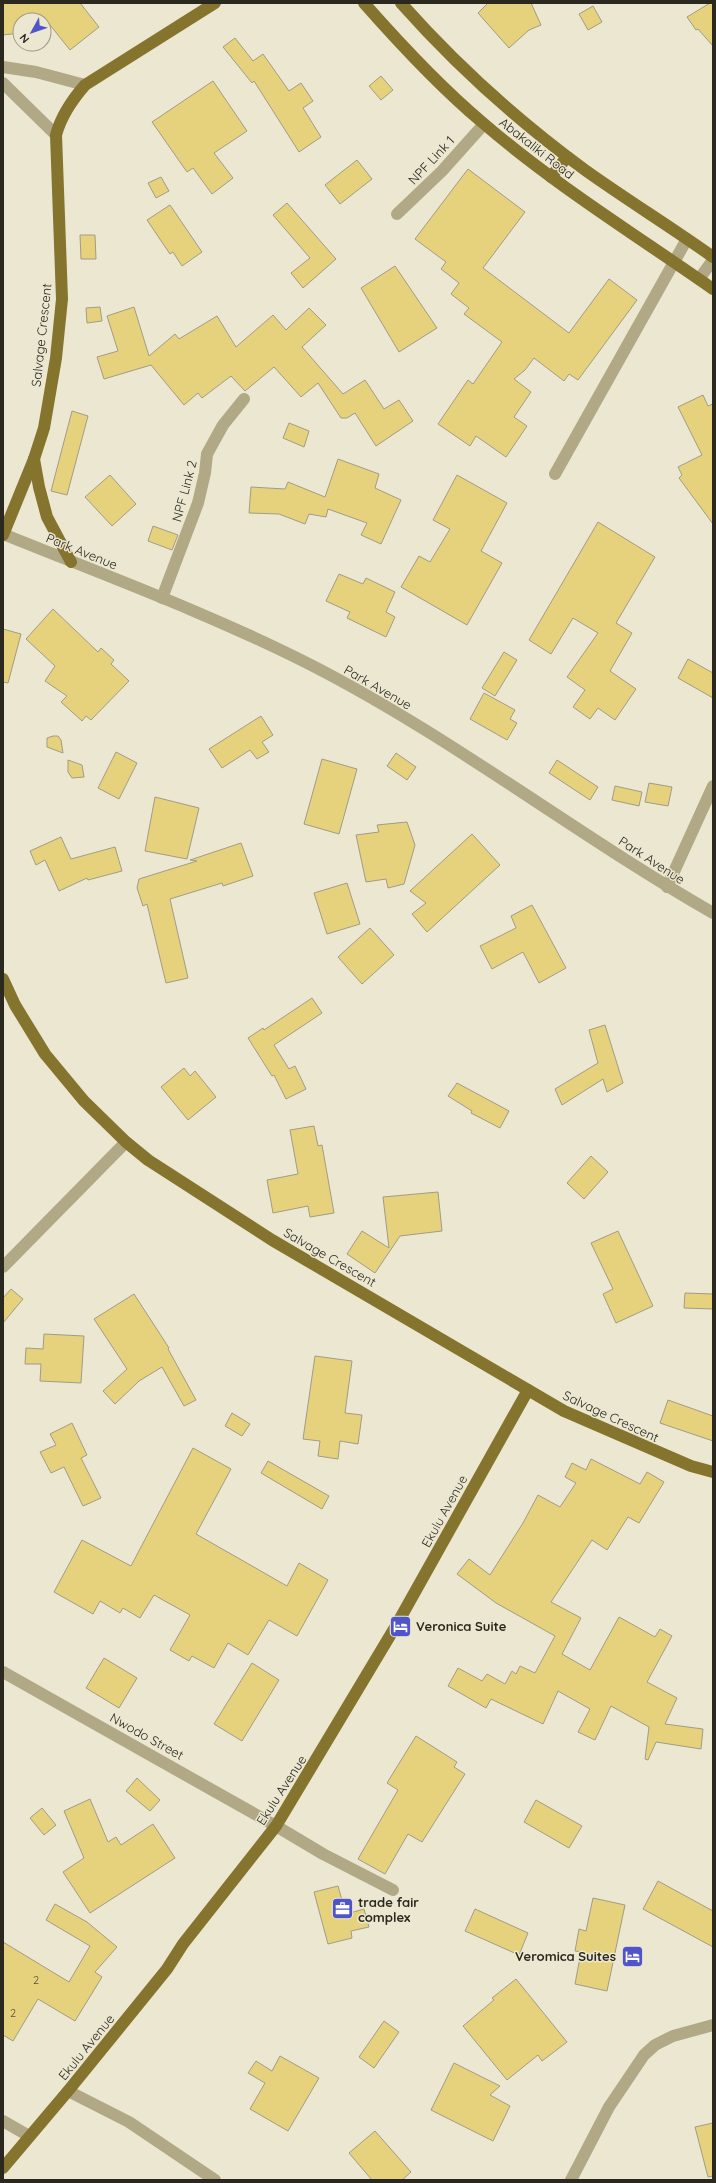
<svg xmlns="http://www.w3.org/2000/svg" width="716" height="2183" viewBox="0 0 716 2183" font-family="Quicksand,sans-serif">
<rect width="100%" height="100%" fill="#ece7d0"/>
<g fill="#e6d27c" stroke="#a19c86">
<path d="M 3,3 L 80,3 L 99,27 L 70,50 L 46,20 L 20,20 L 20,33 L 3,35 Z"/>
<path d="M 488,3 L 531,3 L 541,25 L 529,30 L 509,48 L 478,13 Z"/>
<path d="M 710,3 L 713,3 L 713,46 L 698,29 L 696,30 L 687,17 Z"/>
<path d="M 593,6 L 602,22 L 588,30 L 579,14 Z"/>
<path d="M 235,38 L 253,61 L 263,54 L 289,91 L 301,83 L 313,101 L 303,108 L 321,137 L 299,152 L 254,81 L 252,83 L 223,47 Z"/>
<path d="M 381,76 L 393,90 L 381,100 L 369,86 Z"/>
<path d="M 213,81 L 247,131 L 214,153 L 233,178 L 212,194 L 193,168 L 187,172 L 152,122 Z"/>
<path d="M 357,160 L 372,179 L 340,204 L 325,185 Z"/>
<path d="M 468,169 L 525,212 L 483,268 L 569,333 L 609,279 L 637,300 L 578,380 L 569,374 L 564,381 L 534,358 L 525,370 L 514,379 L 531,392 L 514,417 L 527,426 L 506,457 L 476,436 L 470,446 L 438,424 L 468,380 L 473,384 L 502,342 L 464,314 L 469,308 L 451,294 L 459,283 L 441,269 L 446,262 L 415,239 Z"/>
<path d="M 161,177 L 169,191 L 156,198 L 148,183 Z"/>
<path d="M 287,203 L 336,259 L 303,288 L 291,273 L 310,258 L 273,215 Z"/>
<path d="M 170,205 L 202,252 L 182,266 L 173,252 L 170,254 L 147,220 Z"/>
<path d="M 80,235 L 95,235 L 96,259 L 81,259 Z"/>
<path d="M 395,266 L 437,328 L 399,352 L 361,288 Z"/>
<path d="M 100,307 L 102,321 L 87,323 L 86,308 Z"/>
<path d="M 134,307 L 149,356 L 175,334 L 179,339 L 217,316 L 236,347 L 273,315 L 286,330 L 309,308 L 326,325 L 302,347 L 343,394 L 365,380 L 384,409 L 399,400 L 413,421 L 376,446 L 355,413 L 347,418 L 341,418 L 318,383 L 301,397 L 274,367 L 245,391 L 231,376 L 202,398 L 198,393 L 184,405 L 151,365 L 104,379 L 97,357 L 118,351 L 107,316 Z"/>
<path d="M 703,395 L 708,406 L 713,404 L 713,524 L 679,478 L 682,475 L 678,467 L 702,455 L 678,407 Z"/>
<path d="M 72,411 L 88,416 L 67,495 L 51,491 Z"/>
<path d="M 289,423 L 309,431 L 304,447 L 283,438 Z"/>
<path d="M 338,459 L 379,474 L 375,488 L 401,500 L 381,544 L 361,535 L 367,523 L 328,509 L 326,517 L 309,514 L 305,524 L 279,514 L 249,513 L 251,487 L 285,489 L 288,482 L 325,497 Z"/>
<path d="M 110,475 L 136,504 L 112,526 L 85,497 Z"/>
<path d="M 457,475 L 507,503 L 481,551 L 502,563 L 467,625 L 401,587 L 419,556 L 430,562 L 450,529 L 433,520 Z"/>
<path d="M 598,522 L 655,557 L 616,623 L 632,633 L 610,671 L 636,689 L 615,720 L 598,708 L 590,719 L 573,707 L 585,690 L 567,677 L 598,633 L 573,618 L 551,654 L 529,640 Z"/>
<path d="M 153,526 L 178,535 L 172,550 L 148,541 Z"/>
<path d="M 339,574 L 363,584 L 366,578 L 395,592 L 386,612 L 395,617 L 386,637 L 347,618 L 350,612 L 326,601 Z"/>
<path d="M 53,609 L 98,652 L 101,648 L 114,660 L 111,664 L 129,681 L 91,720 L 86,716 L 82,721 L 61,702 L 67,696 L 45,681 L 55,666 L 26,639 Z"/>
<path d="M 3,629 L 21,634 L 8,683 L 3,682 Z"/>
<path d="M 504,652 L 517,660 L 495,696 L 482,688 Z"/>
<path d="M 688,659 L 713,673 L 713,698 L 678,678 Z"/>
<path d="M 484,693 L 515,710 L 510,719 L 517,723 L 507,740 L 470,719 Z"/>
<path d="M 261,716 L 273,735 L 262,742 L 269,752 L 257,759 L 250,750 L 222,768 L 209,749 Z"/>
<path d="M 53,736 L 58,736 L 61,740 L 63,753 L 47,747 L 47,738 Z"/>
<path d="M 116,752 L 137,763 L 119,799 L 98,788 Z"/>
<path d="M 396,753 L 416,767 L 407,780 L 387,766 Z"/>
<path d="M 322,759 L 357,769 L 339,834 L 304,824 Z"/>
<path d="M 68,760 L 82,765 L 84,777 L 72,778 L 68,772 Z"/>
<path d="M 557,760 L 598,787 L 590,800 L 549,773 Z"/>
<path d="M 649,783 L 672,787 L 668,806 L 645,802 Z"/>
<path d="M 615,786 L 642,792 L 639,806 L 612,800 Z"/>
<path d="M 155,797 L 199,808 L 187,859 L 145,851 Z"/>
<path d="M 407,822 L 415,845 L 404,884 L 388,888 L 386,879 L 366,882 L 356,835 L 379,832 L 377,825 Z"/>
<path d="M 472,834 L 500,865 L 427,932 L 412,914 L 426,903 L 410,891 Z"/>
<path d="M 61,837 L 71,859 L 115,847 L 122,871 L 88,880 L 87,878 L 59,891 L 45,860 L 36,865 L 30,851 Z"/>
<path d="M 241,843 L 253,876 L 223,886 L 222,883 L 170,899 L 188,978 L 166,983 L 147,904 L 143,906 L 137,888 L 139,879 L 197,861 L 190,860 Z"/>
<path d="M 347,883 L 360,924 L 327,934 L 314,893 Z"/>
<path d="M 532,905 L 566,968 L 539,983 L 523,952 L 492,969 L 480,946 L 516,928 L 511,916 Z"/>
<path d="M 370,928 L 394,955 L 362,984 L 338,957 Z"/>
<path d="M 312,998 L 322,1013 L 274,1045 L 289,1069 L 295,1066 L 306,1089 L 286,1099 L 274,1075 L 272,1076 L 248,1038 L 263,1028 L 264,1030 Z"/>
<path d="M 605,1025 L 623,1083 L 607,1092 L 603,1079 L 562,1105 L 555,1089 L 598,1063 L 589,1030 Z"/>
<path d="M 184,1068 L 190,1076 L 195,1071 L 216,1097 L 188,1120 L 161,1087 Z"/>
<path d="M 457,1083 L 509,1111 L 500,1128 L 471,1113 L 472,1111 L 448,1096 Z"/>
<path d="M 314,1126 L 318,1146 L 322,1145 L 334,1213 L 310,1217 L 308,1206 L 273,1213 L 267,1180 L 298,1174 L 290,1130 Z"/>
<path d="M 591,1156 L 608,1172 L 584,1199 L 567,1183 Z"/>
<path d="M 438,1192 L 442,1231 L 400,1236 L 375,1273 L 347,1254 L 362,1231 L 389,1248 L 383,1197 Z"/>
<path d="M 618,1231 L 653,1306 L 616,1323 L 603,1294 L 613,1289 L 591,1243 Z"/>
<path d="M 11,1289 L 23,1299 L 3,1323 L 3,1298 Z"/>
<path d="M 685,1293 L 713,1294 L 713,1309 L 684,1308 Z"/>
<path d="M 134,1294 L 169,1348 L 168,1349 L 196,1400 L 184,1406 L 162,1367 L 139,1381 L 115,1404 L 103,1391 L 127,1369 L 94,1319 Z"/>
<path d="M 44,1334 L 84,1336 L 81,1383 L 40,1381 L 41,1364 L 25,1364 L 26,1348 L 43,1349 Z"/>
<path d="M 315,1356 L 352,1361 L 345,1413 L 362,1415 L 358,1444 L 340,1441 L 338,1459 L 318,1456 L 320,1441 L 303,1439 Z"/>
<path d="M 668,1400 L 713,1416 L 713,1441 L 660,1423 Z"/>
<path d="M 232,1413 L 250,1424 L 242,1436 L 225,1426 Z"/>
<path d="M 72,1423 L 87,1455 L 81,1458 L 101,1498 L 83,1506 L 64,1467 L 51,1473 L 40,1452 L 56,1445 L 50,1434 Z"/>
<path d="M 193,1448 L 231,1469 L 196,1534 L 287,1586 L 299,1563 L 328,1580 L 297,1636 L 269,1620 L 248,1655 L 228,1643 L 214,1668 L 192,1656 L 189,1661 L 170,1650 L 190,1615 L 154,1595 L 140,1618 L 123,1608 L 120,1613 L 100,1601 L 93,1614 L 54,1592 L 82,1540 L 131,1566 Z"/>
<path d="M 591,1459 L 640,1484 L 647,1472 L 664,1482 L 639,1523 L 628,1517 L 607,1550 L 592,1540 L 551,1602 L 581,1618 L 562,1654 L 590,1670 L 619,1617 L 655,1637 L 660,1629 L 672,1636 L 647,1682 L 677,1698 L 665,1724 L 703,1729 L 701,1749 L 656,1742 L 648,1760 L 645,1759 L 649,1727 L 611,1706 L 595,1740 L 578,1732 L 590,1709 L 558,1691 L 543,1724 L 491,1699 L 486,1708 L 448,1686 L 458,1668 L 482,1681 L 487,1674 L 505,1684 L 512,1671 L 516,1674 L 520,1666 L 535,1673 L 555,1636 L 496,1603 L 457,1574 L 469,1559 L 490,1575 L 523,1523 L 538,1495 L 560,1507 L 576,1483 L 565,1477 L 572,1463 L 586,1470 Z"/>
<path d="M 268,1461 L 329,1496 L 322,1509 L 261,1473 Z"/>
<path d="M 104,1658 L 137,1678 L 119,1708 L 86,1688 Z"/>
<path d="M 252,1663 L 279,1680 L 242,1741 L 214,1724 Z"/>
<path d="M 416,1736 L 457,1762 L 454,1767 L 465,1774 L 422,1842 L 408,1834 L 385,1874 L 358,1859 L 398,1790 L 387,1783 Z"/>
<path d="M 137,1778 L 160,1800 L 150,1811 L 126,1791 Z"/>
<path d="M 90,1799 L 108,1842 L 116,1837 L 121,1845 L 153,1824 L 175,1858 L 90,1913 L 63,1872 L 84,1858 L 64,1811 Z"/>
<path d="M 536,1800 L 582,1826 L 569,1848 L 524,1822 Z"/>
<path d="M 42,1808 L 56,1825 L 44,1835 L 30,1818 Z"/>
<path d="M 658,1881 L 713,1911 L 713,1947 L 643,1909 Z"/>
<path d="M 338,1886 L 346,1914 L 364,1909 L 369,1927 L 351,1931 L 352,1938 L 328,1944 L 314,1892 Z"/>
<path d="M 593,1898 L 625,1905 L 607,1991 L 575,1984 L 581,1952 L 575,1951 L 579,1929 L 586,1931 Z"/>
<path d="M 55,1904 L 87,1922 L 117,1947 L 95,1972 L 102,1977 L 75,2021 L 38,1999 L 13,2041 L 3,2035 L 3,1942 L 69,1982 L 90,1946 L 46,1920 Z"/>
<path d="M 475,1909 L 528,1933 L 519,1955 L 465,1931 Z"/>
<path d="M 516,1979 L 567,2042 L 542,2061 L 538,2055 L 507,2080 L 463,2026 L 494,2000 L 492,1998 Z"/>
<path d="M 384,2021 L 399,2032 L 374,2068 L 359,2057 Z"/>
<path d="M 280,2056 L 319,2078 L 288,2131 L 250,2109 L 265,2083 L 248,2073 L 256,2061 L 272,2071 Z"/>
<path d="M 454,2063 L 500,2086 L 490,2095 L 510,2106 L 493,2141 L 431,2110 Z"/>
<path d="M 713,2123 L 713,2176 L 708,2177 L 695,2127 Z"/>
<path d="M 375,2131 L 411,2172 L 402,2180 L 372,2180 L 349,2153 Z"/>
</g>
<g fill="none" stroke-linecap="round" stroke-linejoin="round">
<g stroke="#b1a986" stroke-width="12">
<path d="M 3,67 L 36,72 L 85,85"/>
<path d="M 3,83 L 56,135"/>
<path d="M 397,214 L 442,171 L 484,124"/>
<path d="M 699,279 L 713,260"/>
<path d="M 555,474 L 687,239"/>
<path d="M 3,534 C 107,576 213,615 313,666 C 453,738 577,835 713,913"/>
<path d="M 162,598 L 198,503 L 205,473 L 207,454 L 223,425 L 244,399"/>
<path d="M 667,887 L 713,786"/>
<path d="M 3,1267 L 126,1142"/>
<path d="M 3,1672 L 276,1826 L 323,1854 L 393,1890"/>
<path d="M 68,2091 L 129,2122 L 215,2180"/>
<path d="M 3,2121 L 29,2136"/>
<path d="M 571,2180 L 609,2107 L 644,2055 L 655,2045 L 673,2036 L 713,2025"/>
</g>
<g stroke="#84742e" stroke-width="12">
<path d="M 364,3 C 401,45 440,87 483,123 C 555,185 636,235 713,289"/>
<path d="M 401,3 C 456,65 518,121 585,170 C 627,200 671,227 713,257"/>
<path d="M 551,177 L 567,157"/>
<path d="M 34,459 L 39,487 L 47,517 L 71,562"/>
<path d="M 3,535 L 34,459 L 44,428 L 56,358 L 62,299 L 56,135 C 61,116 72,100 85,85 L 215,3"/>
<path d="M 3,979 L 15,1005 L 45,1054 L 84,1101 L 126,1142 L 148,1160 L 272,1240 L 564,1411 L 691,1466 L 713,1472"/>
<path d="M 3,2168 L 68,2091 L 167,1969 L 183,1944 L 276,1826 L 397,1624 L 528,1390"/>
</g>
</g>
<defs>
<symbol id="hotel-square" viewBox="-11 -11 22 22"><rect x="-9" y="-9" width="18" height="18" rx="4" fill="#5054cb" stroke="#ece7d0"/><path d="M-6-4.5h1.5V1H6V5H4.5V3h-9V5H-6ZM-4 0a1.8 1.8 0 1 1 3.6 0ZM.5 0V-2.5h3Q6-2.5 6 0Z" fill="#fff"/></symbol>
<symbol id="office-square" viewBox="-11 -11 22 22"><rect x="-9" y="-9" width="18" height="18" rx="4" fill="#5054cb" stroke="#ece7d0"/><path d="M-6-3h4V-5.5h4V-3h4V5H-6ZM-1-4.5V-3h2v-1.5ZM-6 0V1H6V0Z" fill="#fff"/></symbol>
</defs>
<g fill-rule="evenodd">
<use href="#hotel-square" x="388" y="1614" width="25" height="25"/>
<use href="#office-square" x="330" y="1896" width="25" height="25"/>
<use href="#hotel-square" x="620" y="1944" width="25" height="25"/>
</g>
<g text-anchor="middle" stroke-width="3" stroke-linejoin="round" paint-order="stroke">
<g font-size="11" fill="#595236">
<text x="36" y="1984">2</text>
<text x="13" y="2017">2</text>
</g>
<g font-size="13" fill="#2a281f" stroke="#ece7d0">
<text transform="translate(537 148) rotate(38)" y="5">Abakaliki Road</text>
<text transform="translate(431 160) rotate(-47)" y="5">NPF Link 1</text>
<text transform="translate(41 335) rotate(-84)" y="5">Salvage Crescent</text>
<text transform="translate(184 491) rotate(-75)" y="5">NPF Link 2</text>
<text transform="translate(82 551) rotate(22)" y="5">Park Avenue</text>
<text transform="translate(378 687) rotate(30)" y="5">Park Avenue</text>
<text transform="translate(652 860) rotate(33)" y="5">Park Avenue</text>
<text transform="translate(330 1257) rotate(30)" y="5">Salvage Crescent</text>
<text transform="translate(611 1416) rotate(25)" y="5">Salvage Crescent</text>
<text transform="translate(444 1511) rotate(-61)" y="5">Ekulu Avenue</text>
<text transform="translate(147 1736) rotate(29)" y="5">Nwodo Street</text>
<text transform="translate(281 1790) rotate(-57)" y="5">Ekulu Avenue</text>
<text transform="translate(86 2047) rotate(-51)" y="5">Ekulu Avenue</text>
</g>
<g font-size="13" font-weight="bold" fill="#2a281f" stroke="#ece7d0" text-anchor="start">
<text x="416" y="1631">Veronica Suite</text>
<text x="358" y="1907">trade fair<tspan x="358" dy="15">complex</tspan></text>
<text x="616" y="1961" text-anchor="end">Veromica Suites</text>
</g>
</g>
<rect width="716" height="2183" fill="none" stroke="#2a281f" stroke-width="8"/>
<g transform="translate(32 32) rotate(230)"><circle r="19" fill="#ece7d0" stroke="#9e9b89"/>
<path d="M0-3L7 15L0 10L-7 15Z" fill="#5054cb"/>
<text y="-6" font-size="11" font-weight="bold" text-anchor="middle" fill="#2a281f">N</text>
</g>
</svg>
